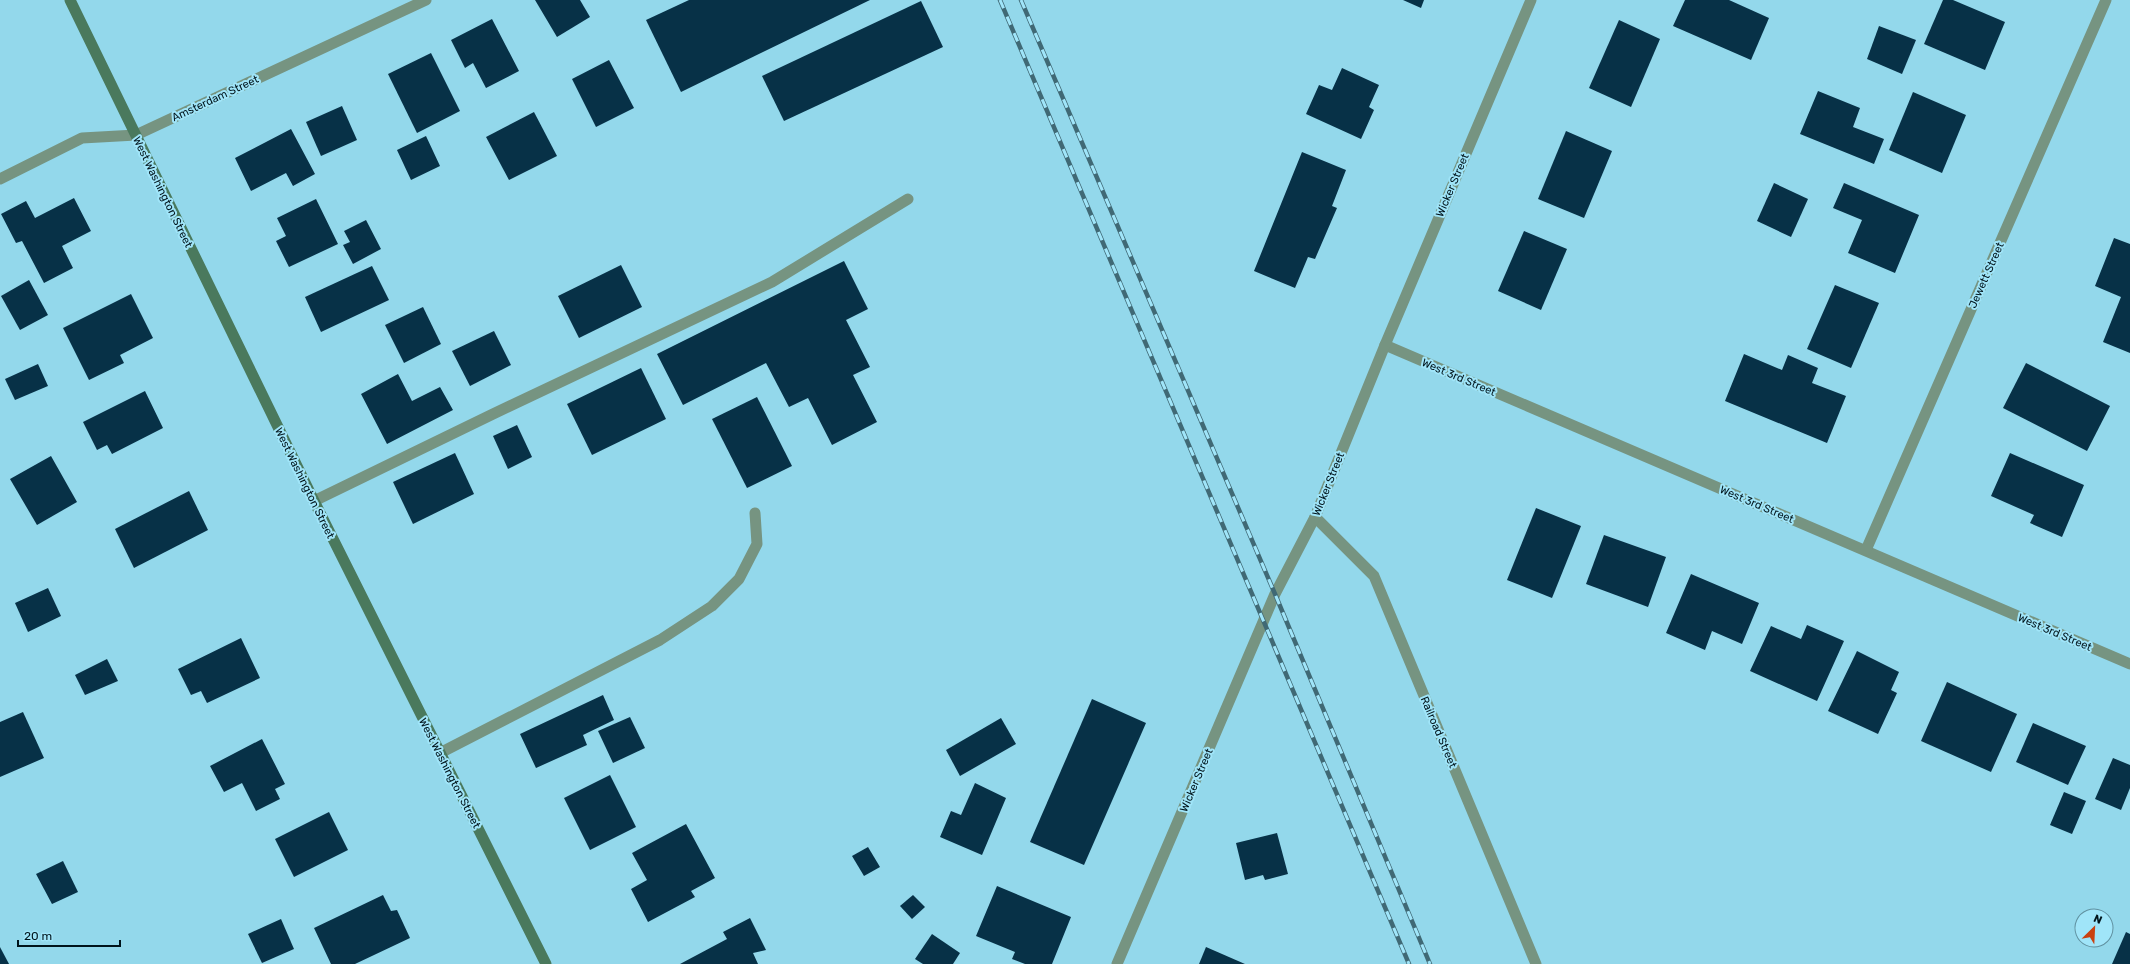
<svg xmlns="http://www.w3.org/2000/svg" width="2130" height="964" viewBox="0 0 2130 964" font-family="Rubik,sans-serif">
<rect width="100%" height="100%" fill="#93d8eb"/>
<g fill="#073147">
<path d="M 535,0 L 580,0 L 590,17 L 557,37 Z"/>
<path d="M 689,0 L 870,0 L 681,92 L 646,20 Z"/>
<path d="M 1403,0 L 1424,0 L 1421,8 Z"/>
<path d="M 1685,0 L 1729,0 L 1769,18 L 1751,60 L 1673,26 Z"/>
<path d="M 1943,0 L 1953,0 L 2005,22 L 1985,70 L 1924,44 Z"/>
<path d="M 921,1 L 943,47 L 784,121 L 762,76 Z"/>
<path d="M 492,19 L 519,71 L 486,88 L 473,63 L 465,68 L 451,40 Z"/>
<path d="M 1619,20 L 1660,39 L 1631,107 L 1589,88 Z"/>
<path d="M 1879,26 L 1916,40 L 1902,74 L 1867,59 Z"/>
<path d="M 431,53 L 460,111 L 417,133 L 388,74 Z"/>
<path d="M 609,60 L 634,108 L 596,127 L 572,79 Z"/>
<path d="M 1342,68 L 1379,85 L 1369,107 L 1374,110 L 1361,139 L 1306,114 L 1319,85 L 1332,90 Z"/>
<path d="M 1818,91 L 1860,108 L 1853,127 L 1884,139 L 1874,164 L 1800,134 Z"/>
<path d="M 1913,92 L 1966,115 L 1942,173 L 1889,150 Z"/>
<path d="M 342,106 L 357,140 L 321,156 L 306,122 Z"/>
<path d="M 534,112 L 557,156 L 509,180 L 486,137 Z"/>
<path d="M 291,129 L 315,174 L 293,186 L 286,173 L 251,191 L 235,158 Z"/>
<path d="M 1566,131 L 1612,151 L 1584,218 L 1538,199 Z"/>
<path d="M 426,136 L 440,166 L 411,180 L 397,150 Z"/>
<path d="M 1302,152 L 1346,170 L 1332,206 L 1337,208 L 1315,259 L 1308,257 L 1295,288 L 1254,271 Z"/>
<path d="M 1774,183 L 1808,199 L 1791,237 L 1757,221 Z"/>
<path d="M 1844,183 L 1919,215 L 1895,273 L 1848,253 L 1862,220 L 1833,208 Z"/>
<path d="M 74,198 L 91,231 L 62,246 L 73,268 L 44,283 L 22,241 L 16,243 L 1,214 L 26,201 L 35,218 Z"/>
<path d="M 316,199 L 338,244 L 289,267 L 276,241 L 286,236 L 277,218 Z"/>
<path d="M 366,220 L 381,249 L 353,264 L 343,245 L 350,242 L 344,231 Z"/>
<path d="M 1524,231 L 1567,249 L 1541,310 L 1498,291 Z"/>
<path d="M 2114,238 L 2130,244 L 2130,353 L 2103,342 L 2121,297 L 2095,286 Z"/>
<path d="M 844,261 L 868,309 L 846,320 L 870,367 L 853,375 L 877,422 L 832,445 L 808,398 L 789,407 L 766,363 L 683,405 L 657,354 Z"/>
<path d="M 621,265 L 642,307 L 579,338 L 558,296 Z"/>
<path d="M 372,266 L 389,300 L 321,332 L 305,297 Z"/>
<path d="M 29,280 L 48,315 L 20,330 L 1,296 Z"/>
<path d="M 1835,285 L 1879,303 L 1851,368 L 1807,349 Z"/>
<path d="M 131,294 L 153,338 L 120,355 L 124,363 L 89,380 L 63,328 Z"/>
<path d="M 423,307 L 441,344 L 404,363 L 385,325 Z"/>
<path d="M 494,331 L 511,365 L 470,386 L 452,351 Z"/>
<path d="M 1744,354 L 1782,370 L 1788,355 L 1818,368 L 1812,383 L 1846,396 L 1827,443 L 1725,401 Z"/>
<path d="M 2026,363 L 2110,406 L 2087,451 L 2003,408 Z"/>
<path d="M 38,364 L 48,386 L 15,400 L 5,379 Z"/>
<path d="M 641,368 L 666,419 L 592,455 L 567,404 Z"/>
<path d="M 398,374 L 412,401 L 440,387 L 453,410 L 387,444 L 361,394 Z"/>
<path d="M 145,391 L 163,428 L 112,454 L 107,445 L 97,450 L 83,422 Z"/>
<path d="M 757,397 L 792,466 L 747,488 L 712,419 Z"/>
<path d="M 517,425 L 532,457 L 508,469 L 493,436 Z"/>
<path d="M 455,453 L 474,494 L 413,524 L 393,482 Z"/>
<path d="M 2010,453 L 2084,485 L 2062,537 L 2030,523 L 2034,515 L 1991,496 Z"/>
<path d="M 51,456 L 77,502 L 37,525 L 10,479 Z"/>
<path d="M 189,491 L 208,530 L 134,568 L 115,529 Z"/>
<path d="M 1536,508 L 1581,526 L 1552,598 L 1507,580 Z"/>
<path d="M 1604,535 L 1666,557 L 1648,607 L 1586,584 Z"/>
<path d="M 1691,574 L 1759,603 L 1742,644 L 1712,631 L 1705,650 L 1666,633 Z"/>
<path d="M 48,588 L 61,616 L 28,632 L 15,603 Z"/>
<path d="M 1807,625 L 1844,641 L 1817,701 L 1750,671 L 1771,626 L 1801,639 Z"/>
<path d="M 241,638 L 260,678 L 207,703 L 201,691 L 191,695 L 178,669 Z"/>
<path d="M 1857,651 L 1899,672 L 1891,690 L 1897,693 L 1878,734 L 1828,711 Z"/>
<path d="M 107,659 L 118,681 L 85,695 L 75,675 Z"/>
<path d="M 1947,682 L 2017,714 L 1991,772 L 1921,741 Z"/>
<path d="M 603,695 L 614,720 L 583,735 L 587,745 L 536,768 L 520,734 Z"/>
<path d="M 1092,699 L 1146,723 L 1084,865 L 1030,842 Z"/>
<path d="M 23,712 L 44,758 L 0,777 L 0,722 Z"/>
<path d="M 630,717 L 645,748 L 613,763 L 598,731 Z"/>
<path d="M 1001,718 L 1016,744 L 960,776 L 946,750 Z"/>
<path d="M 2033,723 L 2086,746 L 2068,785 L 2016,762 Z"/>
<path d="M 262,739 L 285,784 L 275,789 L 280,799 L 256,811 L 242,783 L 224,792 L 210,766 Z"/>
<path d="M 2113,758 L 2130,765 L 2130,788 L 2121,810 L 2095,799 Z"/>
<path d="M 610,775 L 636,827 L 590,850 L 564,798 Z"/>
<path d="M 975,783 L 1006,798 L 982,855 L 940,837 L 951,811 L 961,815 Z"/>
<path d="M 2064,792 L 2086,801 L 2072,834 L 2050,825 Z"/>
<path d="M 329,812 L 348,850 L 294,877 L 275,839 Z"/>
<path d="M 686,824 L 715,878 L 691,891 L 695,897 L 648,922 L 631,889 L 647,880 L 632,853 Z"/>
<path d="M 1277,833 L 1288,874 L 1265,880 L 1263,875 L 1245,880 L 1236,843 Z"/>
<path d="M 868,847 L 880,867 L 864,876 L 852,856 Z"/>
<path d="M 63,861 L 78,892 L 52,904 L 36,874 Z"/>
<path d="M 997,886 L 1071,917 L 1052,964 L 1025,964 L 1012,959 L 1015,952 L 976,936 Z"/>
<path d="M 383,895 L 391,911 L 397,910 L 410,938 L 355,964 L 331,964 L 314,928 Z"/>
<path d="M 913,895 L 925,907 L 912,919 L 900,906 Z"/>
<path d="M 750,918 L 766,950 L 753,953 L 758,964 L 680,964 L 727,939 L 723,932 Z"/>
<path d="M 281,919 L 294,949 L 262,963 L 248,934 Z"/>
<path d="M 2126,932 L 2130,934 L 2130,964 L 2112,964 Z"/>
<path d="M 932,934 L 960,953 L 953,964 L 923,964 L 915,959 Z"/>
<path d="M 0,947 L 9,964 L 0,964 Z"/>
<path d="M 1206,947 L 1245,964 L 1199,964 Z"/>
</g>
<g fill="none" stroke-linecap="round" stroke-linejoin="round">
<g stroke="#769481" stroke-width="11">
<path d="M 314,501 L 493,414 L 772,282 L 908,199"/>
<path d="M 440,753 L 660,640 L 712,606 L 739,579 L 757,544 L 755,513"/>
</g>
<g stroke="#769481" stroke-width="11">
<path d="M 0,179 L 82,138 L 136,135 L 426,0"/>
<path d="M 1385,345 L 2130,664"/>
<path d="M 1315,517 L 1374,576 L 1536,964"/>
<path d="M 1866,550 L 2106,0"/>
<path d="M 1117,964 L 1275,594 L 1315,517 L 1385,345 L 1531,0"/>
</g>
<path stroke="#4a795d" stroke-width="11" d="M 70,0 L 314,501 L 546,964"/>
<defs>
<g id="rail">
<path d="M 1000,0 L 1409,964"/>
<path d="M 1021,0 L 1275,594 L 1430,964"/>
</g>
</defs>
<use href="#rail" stroke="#406975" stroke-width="4.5"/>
<use href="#rail" stroke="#a0e5f9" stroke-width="3" stroke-dasharray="9" stroke-linecap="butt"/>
</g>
<g text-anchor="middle" stroke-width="4" stroke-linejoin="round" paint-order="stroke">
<g font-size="11" fill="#00141b" stroke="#a0e5f9">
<text transform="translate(215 98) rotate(-25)" y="4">Amsterdam Street</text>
<text transform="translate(1452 185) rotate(-67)" y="4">Wicker Street</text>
<text transform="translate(163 192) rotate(64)" y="4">West Washington Street</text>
<text transform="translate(1986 275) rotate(-66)" y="4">Jewett Street</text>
<text transform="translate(1459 377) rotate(23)" y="4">West 3rd Street</text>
<text transform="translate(305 483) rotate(64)" y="4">West Washington Street</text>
<text transform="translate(1328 484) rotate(-68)" y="4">Wicker Street</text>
<text transform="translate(1757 504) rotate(23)" y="4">West 3rd Street</text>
<text transform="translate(2055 632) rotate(23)" y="4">West 3rd Street</text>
<text transform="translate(1439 732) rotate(67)" y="4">Railroad Street</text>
<text transform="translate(450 773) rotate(63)" y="4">West Washington Street</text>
<text transform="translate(1196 780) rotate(-67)" y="4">Wicker Street</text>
</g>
</g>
<g transform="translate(2094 928) rotate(24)"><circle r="19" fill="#a0e5f9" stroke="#6091a0"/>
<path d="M0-3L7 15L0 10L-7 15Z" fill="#c94110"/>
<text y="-6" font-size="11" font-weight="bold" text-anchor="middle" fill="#00141b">N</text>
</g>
<path d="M18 940v6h102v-6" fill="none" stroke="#00141b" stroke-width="2"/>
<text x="24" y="940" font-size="12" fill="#00141b" stroke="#a0e5f9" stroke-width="3" paint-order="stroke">20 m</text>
</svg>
